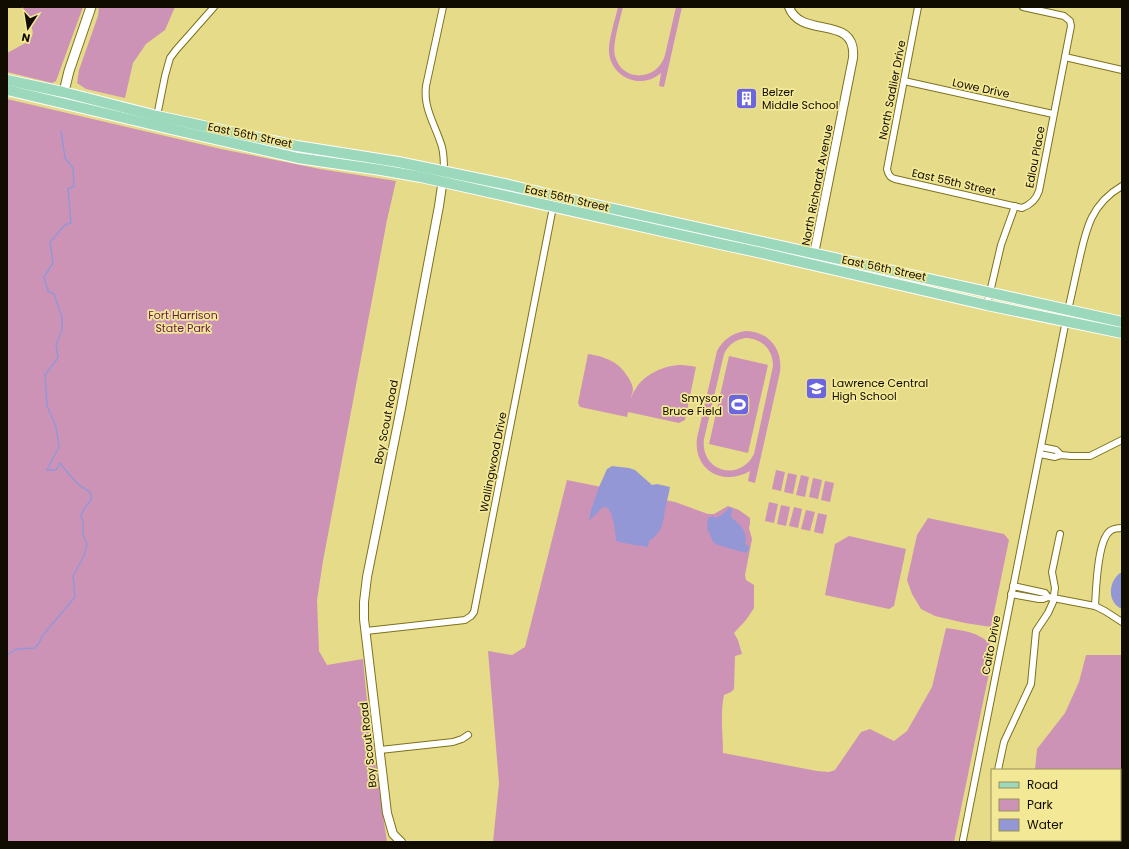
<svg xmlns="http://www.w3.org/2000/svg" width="1129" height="849" viewBox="0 0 1129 849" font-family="Poppins,sans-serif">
<rect width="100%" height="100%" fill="#e6db89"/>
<g fill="#cd93b7" fill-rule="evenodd">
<path d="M 22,7 L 83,7 L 56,81 L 52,83 L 7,72 L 7,53 C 37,37 39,39 22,7 Z"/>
<path d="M 99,7 L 175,7 L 165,30 L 146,44 L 133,63 L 125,98 L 86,89 L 77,83 L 79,70 L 98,16 Z"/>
<path d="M 618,7 L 623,7 C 620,20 612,44 615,56 C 622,83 658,81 665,55 L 676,7 L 682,7 L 664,87 L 659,86 L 661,73 C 657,76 653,79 648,80 C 630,85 611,72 609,53 C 608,41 615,20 618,7 Z"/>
<path d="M 7,99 L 221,149 L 320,169 L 396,181 L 387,220 L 323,561 L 317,600 L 319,651 L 327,665 L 363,659 L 369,722 L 387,842 L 7,842 Z"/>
<path d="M 745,331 C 768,331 783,348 780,372 L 755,483 L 748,481 L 750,471 C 723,487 693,470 697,438 L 717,351 C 723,340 732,333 745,331 ZM 745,338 C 761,338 773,349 773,366 L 754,454 C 739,483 700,471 704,439 L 724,354 C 728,345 735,340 745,338 Z"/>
<path d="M 588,354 C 606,357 618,361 628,377 C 630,380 633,386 633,389 C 633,392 631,396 631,398 C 632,396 633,392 635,390 C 643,375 664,365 681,365 C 686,365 691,366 696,367 L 685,420 L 679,423 L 628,412 L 627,417 L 580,407 L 578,403 Z"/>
<path d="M 729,356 L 768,365 L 748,453 L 709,444 Z"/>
<path d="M 776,470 L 785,472 L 781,491 L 772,489 Z"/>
<path d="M 788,473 L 797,475 L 793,494 L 784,492 Z"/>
<path d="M 801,475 L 809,477 L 805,497 L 796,495 Z"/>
<path d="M 813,478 L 822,480 L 818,499 L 809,497 Z"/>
<path d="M 567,480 L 675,502 L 708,514 L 714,514 L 728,506 L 739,510 L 750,518 L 750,524 L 749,528 L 752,539 L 745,575 L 746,580 L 754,585 L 754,608 L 746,620 L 734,633 L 738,640 L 742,654 L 735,656 L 734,689 L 731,692 L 724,695 C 720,714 723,733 723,753 L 817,771 L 829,772 L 835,770 L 861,732 L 870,729 L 894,741 L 907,731 L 932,687 L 946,628 C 965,631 982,632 994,649 L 954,842 L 493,842 L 499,783 L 488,651 L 512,655 L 525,647 Z"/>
<path d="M 825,481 L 834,483 L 830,502 L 821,500 Z"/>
<path d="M 769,502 L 778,504 L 774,523 L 765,521 Z"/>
<path d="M 781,505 L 790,507 L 786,526 L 777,524 Z"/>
<path d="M 794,507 L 802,509 L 798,528 L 789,526 Z"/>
<path d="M 806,510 L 815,512 L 810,531 L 801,529 Z"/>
<path d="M 818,513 L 827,515 L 823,534 L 814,532 Z"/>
<path d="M 928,518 L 1004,534 L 1009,540 L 991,627 L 965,623 L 935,616 L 921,609 L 912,594 L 907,580 L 917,535 Z"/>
<path d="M 849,536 L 906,549 L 894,606 L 889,609 L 825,595 L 835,544 Z"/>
<path d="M 1086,655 L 1122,655 L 1122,842 L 1029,842 L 1029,840 L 1120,840 L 1120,770 L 1035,770 L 1037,749 L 1065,713 L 1079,682 Z"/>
</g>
<g fill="#9497d6">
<path d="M 612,466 L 629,468 L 635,470 L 652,485 L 657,484 L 670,487 C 669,494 667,499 666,505 C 663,520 664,532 649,541 L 648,547 C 637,545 626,544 616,541 C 615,529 614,518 608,508 L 603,507 L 589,521 L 591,510 L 599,487 L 607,469 Z"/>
<path d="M 730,507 L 732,509 L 731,517 C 739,524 749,532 745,544 L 749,546 L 749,549 L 746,553 L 718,545 L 713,542 L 707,528 L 708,518 L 713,516 L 715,518 C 722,516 725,512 730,507 Z"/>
<path d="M 1120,573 L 1122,573 L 1122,609 C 1107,603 1108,582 1120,573 Z"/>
</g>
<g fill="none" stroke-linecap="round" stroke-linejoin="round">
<path stroke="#9497d6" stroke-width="1.5" d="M 7,655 L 16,649 L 35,648 L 39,643 L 43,635 L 75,597 L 73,576 L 84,556 L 87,544 L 83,534 L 83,522 L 81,516 L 85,507 L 91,500 L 91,494 L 89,491 C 77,486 68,473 60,463 L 56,470 L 47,470 L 59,447 L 56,427 L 47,406 L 45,375 L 58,358 L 56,344 L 62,330 L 62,317 L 54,294 L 48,291 L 44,277 L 53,263 L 50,242 L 65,225 L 71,223 L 68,189 L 74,186 L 73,168 L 65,158 L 61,131"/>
<defs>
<g id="minor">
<path d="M 443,7 L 426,86 C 423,109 436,126 442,147 C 444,155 444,164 444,172"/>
<path d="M 918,7 L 887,169 C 888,174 890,178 895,179 L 1022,208 C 1030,205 1036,200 1039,191 L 1071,26 L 1070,21 L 1064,16 L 1023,7"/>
<path d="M 1065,57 L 1122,70"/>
<path d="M 904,81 L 1053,114"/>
<path d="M 157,116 L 165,76 L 170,58 L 176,50 L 214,7"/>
<path d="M 987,305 L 1001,245 L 1015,206"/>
<path d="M 1041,447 L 1056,450 L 1061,455"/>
<path d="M 1040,454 L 1055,457 L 1061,455 L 1071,456 L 1090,456 L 1122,440"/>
<path d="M 1013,586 L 1045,593 L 1048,597 L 1095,606 L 1105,611 L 1122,622"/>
<path d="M 1011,594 L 1039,599 L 1043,599 L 1048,597"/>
<path d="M 1095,606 C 1096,591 1097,541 1110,531 C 1114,528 1118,528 1122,528"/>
<path d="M 366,631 L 465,620 L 471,616 L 474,612 L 553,207"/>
<path d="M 380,750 L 453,742 L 462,739 L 468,735"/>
<path d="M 998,770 L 1004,742 L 1031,684 L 1036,631 L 1048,613 L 1053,602 L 1055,588 L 1052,572 L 1060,534"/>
<path d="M 963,840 L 1068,310 C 1072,294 1075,278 1079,261 C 1086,229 1091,204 1122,186"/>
</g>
<g id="tertiary">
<path d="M 789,7 C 801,40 857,13 853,58 L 813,259"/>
<path d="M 401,842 L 393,834 L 387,813 L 364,619 L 364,602 L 367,577 L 401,408 L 439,206 L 444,172"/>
</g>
<path id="secondary" d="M 62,100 L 69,71 L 91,7"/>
<g id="primary">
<path d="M 7,80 L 63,92 L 157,116 L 231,132 L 297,146 L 398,162 L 509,185 L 551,195 L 1122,322"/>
<path d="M 7,90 L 171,129 L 298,158 L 381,170 L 421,177 L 720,244 L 762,253 L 987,305 L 1122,333"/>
</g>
</defs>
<use href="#minor" stroke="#7e721c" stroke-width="8"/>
<use href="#tertiary" stroke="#7e721c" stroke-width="10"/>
<use href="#secondary" stroke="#7e721c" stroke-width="11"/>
<use href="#primary" stroke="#fff" stroke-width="12"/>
<use href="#minor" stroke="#fff" stroke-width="6"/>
<use href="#tertiary" stroke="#fff" stroke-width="8"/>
<use href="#secondary" stroke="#fff" stroke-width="9"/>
<use href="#primary" stroke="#9bd8bc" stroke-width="10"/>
</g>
<defs>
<symbol id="building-square" viewBox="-11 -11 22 22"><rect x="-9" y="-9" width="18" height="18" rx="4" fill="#6b65df" stroke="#f3e896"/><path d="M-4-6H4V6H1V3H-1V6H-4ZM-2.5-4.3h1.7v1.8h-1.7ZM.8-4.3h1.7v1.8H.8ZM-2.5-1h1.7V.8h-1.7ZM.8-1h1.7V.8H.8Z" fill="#fff"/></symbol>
<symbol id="school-square" viewBox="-11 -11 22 22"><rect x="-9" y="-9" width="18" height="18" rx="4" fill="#6b65df" stroke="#f3e896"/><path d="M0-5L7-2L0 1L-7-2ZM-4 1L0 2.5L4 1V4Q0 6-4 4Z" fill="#fff"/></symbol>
<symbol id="stadium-square" viewBox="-11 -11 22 22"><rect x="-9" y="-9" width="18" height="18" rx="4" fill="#6b65df" stroke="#f3e896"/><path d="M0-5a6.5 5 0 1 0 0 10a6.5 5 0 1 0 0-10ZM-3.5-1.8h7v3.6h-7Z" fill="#fff"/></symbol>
</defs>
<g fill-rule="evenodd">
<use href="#building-square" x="734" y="86" width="25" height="25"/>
<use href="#school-square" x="804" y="376" width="25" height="25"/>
<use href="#stadium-square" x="726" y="392" width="25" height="25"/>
</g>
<g text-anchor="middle" stroke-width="3.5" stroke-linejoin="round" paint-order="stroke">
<g font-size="11" fill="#100c00" stroke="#f3e896">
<text transform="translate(981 88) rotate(12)" y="4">Lowe Drive</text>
<text transform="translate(892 90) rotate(-79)" y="4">North Sadlier Drive</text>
<text transform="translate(250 135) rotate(12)" y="4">East 56th Street</text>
<text transform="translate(1035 157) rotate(-79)" y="4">Edlou Place</text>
<text transform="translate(954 182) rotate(13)" y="4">East 55th Street</text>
<text transform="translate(817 185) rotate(-79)" y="4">North Richardt Avenue</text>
<text transform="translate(567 198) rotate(13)" y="4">East 56th Street</text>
<text transform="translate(884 268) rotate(12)" y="4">East 56th Street</text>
<text transform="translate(386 422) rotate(-79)" y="4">Boy Scout Road</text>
<text transform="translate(493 462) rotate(-79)" y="4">Wallingwood Drive</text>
<text transform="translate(991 645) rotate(-79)" y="4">Caito Drive</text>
<text transform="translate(368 745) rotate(-96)" y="4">Boy Scout Road</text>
</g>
<g font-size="11" fill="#100c00" stroke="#f3e896" text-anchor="start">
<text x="762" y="96">Belzer<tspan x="762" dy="13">Middle School</tspan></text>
<text x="832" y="387">Lawrence Central<tspan x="832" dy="13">High School</tspan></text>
<text x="722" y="402" text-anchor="end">Smysor<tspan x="722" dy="13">Bruce Field</tspan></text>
</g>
<g font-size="11" fill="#63194e" stroke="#f3e896">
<text x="183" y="319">Fort Harrison<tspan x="183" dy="13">State Park</tspan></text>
</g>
</g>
<rect width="1129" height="849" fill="none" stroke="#100c00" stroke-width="16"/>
<rect x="991" y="769" width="130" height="72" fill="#f3e896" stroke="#98905a"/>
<rect x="999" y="782" width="20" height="6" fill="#9bd8bc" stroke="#98905a"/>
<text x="1027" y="789" font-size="12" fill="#100c00">Road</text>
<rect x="999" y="799" width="20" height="12" fill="#cd93b7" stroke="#98905a"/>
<text x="1027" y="809" font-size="12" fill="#100c00">Park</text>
<rect x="999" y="819" width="20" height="12" fill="#9497d6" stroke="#98905a"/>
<text x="1027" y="829" font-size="12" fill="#100c00">Water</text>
<g transform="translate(28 28) rotate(192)" stroke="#f3e896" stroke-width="3" paint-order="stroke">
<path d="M0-3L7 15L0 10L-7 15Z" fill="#100c00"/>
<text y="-6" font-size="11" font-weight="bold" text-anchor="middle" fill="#100c00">N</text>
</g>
</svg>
